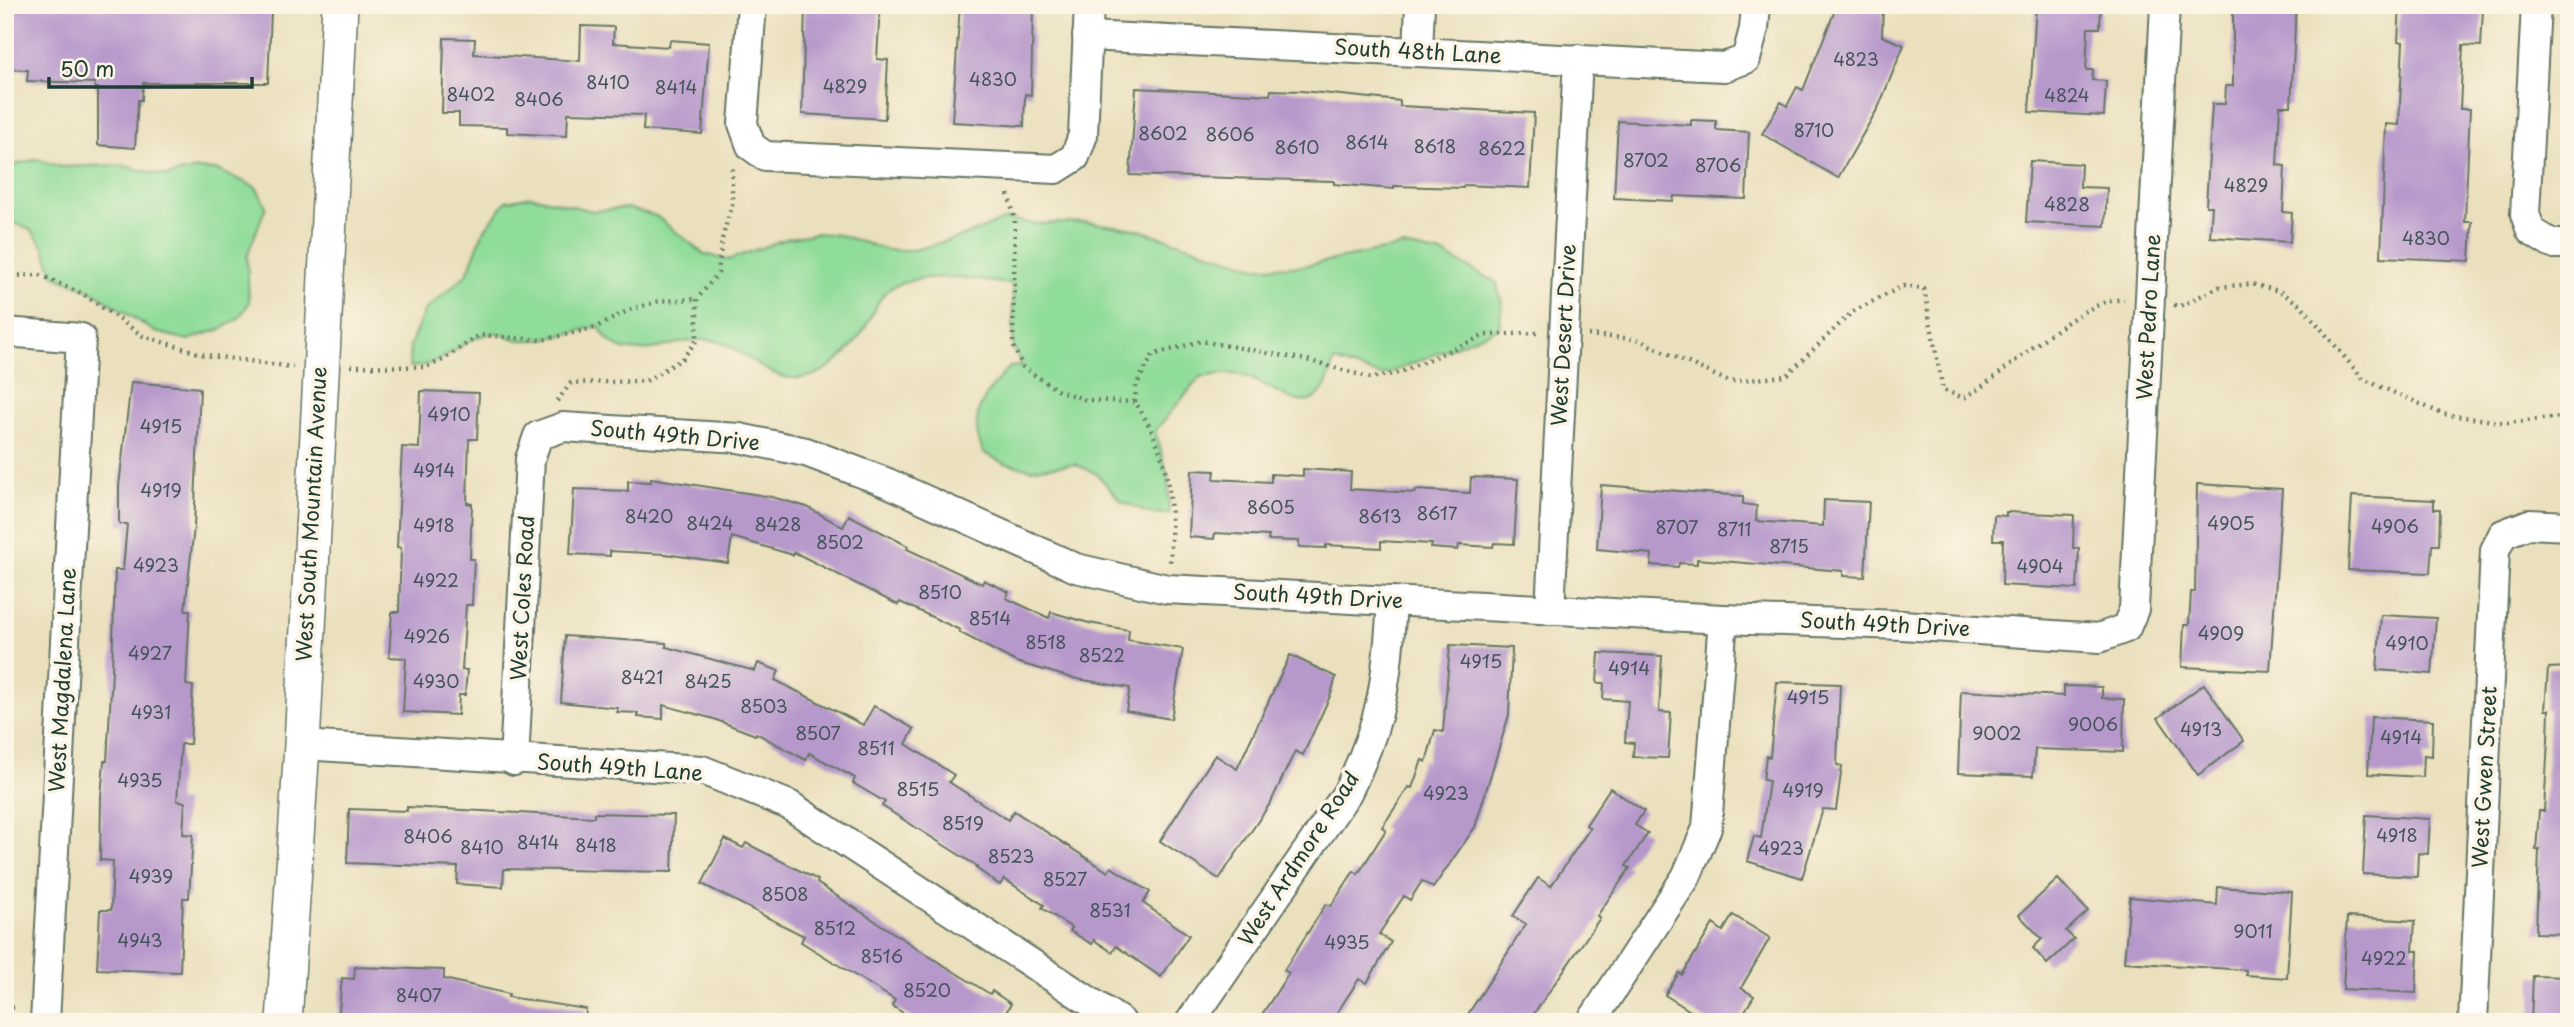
<svg xmlns="http://www.w3.org/2000/svg" width="2574" height="1027" viewBox="0 0 2574 1027" font-family="'Playpen Sans',sans-serif">
<rect width="100%" height="100%" fill="#fcf5e5"/>
<filter id="ink" filterUnits="userSpaceOnUse"><feTurbulence type="fractalNoise" baseFrequency=".0143" numOctaves="2"/><feDisplacementMap in="SourceGraphic" scale="14" xChannelSelector="R" yChannelSelector="G"/><feConvolveMatrix kernelMatrix="1 2 1 2 8 2 1 2 1" color-interpolation-filters="sRGB"/></filter>
<filter id="wash" filterUnits="userSpaceOnUse"><feTurbulence type="fractalNoise" baseFrequency=".00686" numOctaves="4" result="noise"/><feDisplacementMap in="SourceGraphic" scale="28" xChannelSelector="R" yChannelSelector="G"/><feGaussianBlur stdDeviation="1.57" result="paint"/><feColorMatrix in="noise" values="0 0 0 0 0 0 0 0 0 0 0 0 0 0 0 0 0 1.4 0 .05"/><feComposite in="paint" operator="in"/></filter>
<g filter="url(#wash)">
<rect width="100%" height="100%" fill="#eae0bd"/>
<g fill="#90dc99" stroke="#588c66" stroke-width="2">
<path d="M 37,159 L 61,167 L 120,165 L 166,176 L 197,169 L 217,170 L 256,187 L 266,206 L 247,256 L 249,303 L 239,318 L 221,329 L 188,340 L 155,332 L 94,292 L 53,275 L 45,249 L 31,230 L 5,219 L 5,167 Z"/>
<path d="M 531,196 L 593,211 L 627,208 L 656,216 L 704,254 L 728,260 L 785,239 L 816,233 L 840,235 L 887,250 L 914,250 L 961,237 L 1006,219 L 1035,224 L 1086,222 L 1136,229 L 1256,267 L 1303,266 L 1403,246 L 1443,254 L 1496,282 L 1502,304 L 1499,328 L 1382,376 L 1334,361 C 1314,441 1279,379 1233,374 C 1223,373 1210,376 1200,377 L 1155,431 L 1168,476 L 1169,514 L 1149,513 L 1121,501 L 1097,474 L 1075,464 L 1031,469 L 1004,463 L 984,453 C 966,418 984,393 1010,367 L 1022,366 L 1013,346 L 1013,284 C 976,281 932,270 897,285 C 877,293 874,315 863,331 C 851,350 830,372 807,377 C 766,386 743,343 710,340 C 672,336 621,374 599,326 C 573,332 546,342 519,340 C 510,339 501,332 493,333 C 459,338 449,366 409,367 L 410,346 L 424,311 L 467,274 L 483,232 L 506,201 Z"/>
</g>
<g id="blocks">
<g fill="#b698cb">
<path d="M 5,5 L 173,10 L 173,5 L 201,5 L 201,9 L 271,12 L 268,83 L 143,83 L 142,100 L 138,100 L 135,148 L 98,145 L 98,88 L 95,88 L 95,83 L 27,81 L 28,70 L 5,69 Z"/>
<path d="M 805,5 L 880,5 L 877,59 L 888,60 L 885,119 L 802,114 Z"/>
<path d="M 960,5 L 1033,5 L 1031,95 L 1025,94 L 1024,126 L 952,122 Z"/>
<path d="M 1837,5 L 1883,5 L 1882,36 L 1904,45 L 1879,106 L 1838,178 L 1762,134 L 1781,102 L 1787,106 L 1797,87 L 1803,90 Z"/>
<path d="M 2036,5 L 2101,5 L 2100,28 L 2088,28 L 2086,70 L 2093,70 L 2092,80 L 2106,81 L 2104,116 L 2029,112 Z"/>
<path d="M 2233,5 L 2296,7 L 2291,106 L 2280,106 L 2277,165 L 2285,166 L 2283,212 L 2292,213 L 2290,242 L 2210,237 L 2212,206 L 2206,206 L 2212,104 L 2225,104 L 2226,86 L 2233,86 Z"/>
<path d="M 2400,5 L 2472,5 L 2472,9 L 2483,9 L 2481,46 L 2463,45 L 2460,109 L 2470,109 L 2465,222 L 2472,222 L 2470,261 L 2381,257 L 2386,124 L 2399,125 L 2403,42 L 2398,41 Z"/>
<path d="M 581,26 L 614,27 L 613,43 L 669,47 L 670,40 L 709,43 L 702,134 L 643,130 L 644,115 L 568,113 L 567,136 L 507,133 L 507,127 L 459,126 L 459,113 L 442,113 L 444,38 L 475,39 L 474,54 L 580,61 Z"/>
<path d="M 1136,88 L 1270,95 L 1271,90 L 1302,91 L 1400,101 L 1400,106 L 1534,113 L 1530,188 L 1464,185 L 1463,188 L 1394,186 L 1394,189 L 1334,184 L 1334,181 L 1130,175 Z"/>
<path d="M 1691,120 L 1716,121 L 1716,130 L 1749,132 L 1746,199 L 1674,196 L 1673,201 L 1614,198 L 1618,121 L 1691,125 Z"/>
<path d="M 2030,161 L 2081,164 L 2080,187 L 2107,188 L 2105,226 L 2026,222 Z"/>
<path d="M 131,382 L 200,388 L 194,527 L 185,610 L 190,610 L 186,685 L 193,686 L 190,744 L 181,744 L 177,801 L 185,802 L 183,834 L 193,835 L 189,898 L 183,898 L 180,972 L 97,969 L 100,910 L 111,910 L 113,861 L 100,860 L 101,797 L 104,761 L 107,761 L 112,672 L 115,570 L 123,570 L 127,524 L 119,524 L 119,486 Z"/>
<path d="M 421,391 L 479,393 L 477,439 L 469,439 L 467,503 L 472,504 L 470,559 L 474,559 L 472,605 L 466,605 L 462,670 L 467,670 L 465,695 L 459,695 L 458,715 L 403,712 L 406,658 L 389,657 L 392,612 L 399,612 L 401,548 L 397,547 L 402,447 L 419,448 Z"/>
<path d="M 1303,469 L 1351,472 L 1350,489 L 1415,493 L 1416,490 L 1470,493 L 1471,477 L 1518,479 L 1514,544 L 1494,543 L 1493,547 L 1459,545 L 1458,550 L 1431,548 L 1432,544 L 1381,541 L 1381,548 L 1326,545 L 1326,548 L 1299,547 L 1299,541 L 1268,540 L 1269,536 L 1215,533 L 1214,539 L 1189,537 L 1192,470 L 1215,471 L 1214,479 L 1271,482 L 1271,474 L 1303,476 Z"/>
<path d="M 651,478 L 772,497 L 807,507 L 843,527 L 849,515 L 908,546 L 907,549 L 982,584 L 984,580 L 1009,592 L 1006,598 L 1049,618 L 1051,612 L 1089,623 L 1129,630 L 1128,640 L 1183,649 L 1171,719 L 1126,711 L 1130,688 L 1072,678 L 1016,662 L 959,632 L 960,630 L 900,602 L 898,605 L 794,552 L 793,555 L 732,537 L 728,563 L 665,554 L 610,551 L 610,556 L 570,554 L 574,489 L 628,491 L 628,481 L 651,482 Z"/>
<path d="M 2197,484 L 2282,489 L 2270,671 L 2182,667 L 2184,625 L 2189,625 L 2191,592 L 2195,592 Z"/>
<path d="M 1601,485 L 1743,496 L 1743,504 L 1757,506 L 1756,521 L 1823,526 L 1824,500 L 1869,502 L 1865,577 L 1843,576 L 1843,571 L 1697,559 L 1697,564 L 1679,563 L 1678,567 L 1651,565 L 1652,554 L 1597,549 Z"/>
<path d="M 2352,496 L 2434,500 L 2434,509 L 2440,509 L 2439,545 L 2432,545 L 2430,573 L 2348,570 Z"/>
<path d="M 2006,512 L 2074,515 L 2073,548 L 2079,548 L 2077,589 L 2002,585 L 2003,540 L 1993,540 L 1994,515 L 2006,516 Z"/>
<path d="M 2381,615 L 2436,618 L 2432,674 L 2377,670 Z"/>
<path d="M 565,636 L 666,643 L 666,647 L 755,671 L 758,663 L 779,671 L 775,680 L 863,725 L 874,706 L 914,729 L 906,744 L 954,775 L 949,782 L 1008,820 L 1014,811 L 1108,872 L 1111,867 L 1150,892 L 1143,903 L 1189,935 L 1161,977 L 1116,946 L 1112,952 L 1094,940 L 1092,944 L 1070,931 L 1072,928 L 1042,908 L 1044,905 L 1004,879 L 1000,885 L 976,868 L 977,866 L 882,806 L 885,802 L 853,783 L 855,778 L 809,753 L 806,760 L 756,733 L 755,735 L 714,719 L 663,705 L 663,719 L 638,717 L 638,713 L 617,712 L 618,708 L 561,702 Z"/>
<path d="M 1450,645 L 1512,648 L 1509,715 L 1475,827 L 1433,888 L 1422,881 L 1410,900 L 1404,896 L 1379,934 L 1391,942 L 1367,983 L 1359,979 L 1331,1022 L 1257,1022 L 1289,973 L 1284,970 L 1326,904 L 1331,906 L 1354,871 L 1358,874 L 1386,830 L 1382,827 L 1409,787 L 1412,788 L 1422,760 L 1426,762 L 1435,730 L 1443,732 Z"/>
<path d="M 1599,653 L 1662,656 L 1659,712 L 1671,713 L 1668,758 L 1633,757 L 1634,743 L 1625,742 L 1628,701 L 1603,699 L 1604,683 L 1597,683 Z"/>
<path d="M 1290,655 L 1336,677 L 1331,694 L 1303,755 L 1295,751 L 1271,802 L 1219,879 L 1160,841 L 1215,755 L 1237,769 Z"/>
<path d="M 2569,667 L 2569,934 L 2536,933 L 2539,850 L 2536,850 L 2539,811 L 2544,811 L 2548,740 L 2549,710 L 2545,710 L 2548,668 Z"/>
<path d="M 1777,682 L 1840,684 L 1837,765 L 1842,766 L 1836,810 L 1823,809 L 1802,878 L 1747,861 L 1754,836 L 1761,838 L 1769,781 L 1763,780 L 1766,756 L 1770,757 Z"/>
<path d="M 2204,684 L 2244,741 L 2198,775 L 2158,718 Z"/>
<path d="M 2064,686 L 2102,687 L 2102,698 L 2124,699 L 2123,752 L 2035,749 L 2033,776 L 1958,773 L 1961,691 L 2064,696 Z"/>
<path d="M 2371,717 L 2433,720 L 2432,756 L 2424,755 L 2423,777 L 2368,774 Z"/>
<path d="M 1610,788 L 1644,811 L 1635,825 L 1648,833 L 1626,866 L 1630,868 L 1597,916 L 1600,918 L 1528,1022 L 1463,1022 L 1526,924 L 1513,916 L 1538,878 L 1551,886 L 1590,828 L 1586,825 Z"/>
<path d="M 407,807 L 594,817 L 594,813 L 674,815 L 672,872 L 504,869 L 503,887 L 457,884 L 458,867 L 347,863 L 349,809 L 407,811 Z"/>
<path d="M 2366,815 L 2430,819 L 2428,854 L 2418,853 L 2417,877 L 2363,874 Z"/>
<path d="M 725,839 L 743,848 L 746,843 L 818,880 L 817,883 L 932,958 L 990,994 L 992,991 L 1011,1004 L 1000,1022 L 918,1022 L 892,1006 L 895,1000 L 801,942 L 804,936 L 702,884 Z"/>
<path d="M 2058,879 L 2088,911 L 2066,931 L 2074,939 L 2047,964 L 2033,948 L 2042,939 L 2019,915 Z"/>
<path d="M 2218,887 L 2292,892 L 2287,978 L 2246,975 L 2246,970 L 2124,962 L 2130,897 L 2217,905 Z"/>
<path d="M 1733,915 L 1770,938 L 1741,988 L 1754,996 L 1738,1022 L 1708,1022 L 1665,995 L 1679,973 L 1682,975 L 1713,924 L 1723,931 Z"/>
<path d="M 2347,917 L 2415,921 L 2413,951 L 2418,951 L 2416,993 L 2343,989 Z"/>
<path d="M 355,967 L 444,970 L 444,979 L 509,994 L 508,997 L 586,1009 L 585,1022 L 338,1022 L 342,978 L 354,979 Z"/>
<path d="M 2533,976 L 2569,977 L 2569,1022 L 2531,1022 Z"/>
</g>
</g>
</g>
<g filter="url(#ink)">
<use href="#blocks" fill-opacity="0" stroke="#667664" stroke-width="2"/>
<g fill="none" stroke-linecap="round" stroke-linejoin="round">
<defs>
<g id="minor">
<path d="M 752,5 L 743,124 L 751,146 L 765,156 L 1056,169 L 1075,157 L 1083,135 L 1089,5"/>
<path d="M 2536,5 L 2525,214 L 2531,231 L 2552,244 L 2569,244"/>
<path d="M 1087,36 L 1724,67 L 1746,59 L 1754,29 L 1756,5"/>
<path d="M 1418,52 L 1420,5"/>
<path d="M 5,332 L 81,338 L 45,1022"/>
<path d="M 1550,610 L 1578,59"/>
<path d="M 302,745 L 702,770 L 789,805 L 1121,1022"/>
<path d="M 514,761 L 530,459 L 538,436 L 563,427 L 739,438 L 806,452 L 888,483 L 1076,568 L 1167,589 L 1723,619 L 1902,625 L 2099,638 L 2126,628 L 2134,609 L 2165,5"/>
<path d="M 1190,1022 L 1347,793 C 1383,720 1387,682 1392,601"/>
<path d="M 1591,1022 L 1686,877 L 1707,828 L 1723,619"/>
<path d="M 2473,1022 L 2495,550 L 2503,534 L 2529,524 L 2569,526"/>
</g>
<path id="tertiary" d="M 284,1022 L 302,745 L 340,5"/>
</defs>
<use href="#minor" stroke="#667664" stroke-width="32"/>
<use href="#tertiary" stroke="#667664" stroke-width="38"/>
<g stroke="#667664" stroke-width="4.5" stroke-dasharray="2 5" stroke-linecap="butt">
<path d="M 1008,194 L 1015,219 L 1013,346 L 1023,367 L 1057,390 L 1086,400 L 1135,402 C 1170,454 1174,502 1170,564"/>
<path d="M 5,276 L 40,275 L 83,294 L 143,336 L 205,355 L 293,367"/>
<path d="M 2174,305 L 2180,306 L 2219,287 L 2252,284 L 2279,291 L 2302,306 L 2363,379 L 2443,414 L 2507,423 L 2569,416"/>
<path d="M 1588,335 L 1636,339 L 1730,382 L 1786,376 L 1852,312 L 1903,286 L 1924,289 L 1943,390 L 1964,398 C 2003,377 2083,295 2124,300"/>
<path d="M 351,366 L 426,367 L 443,360 L 479,335 L 542,340 L 595,328 L 629,310 L 659,301 L 697,299"/>
<path d="M 557,401 L 571,383 L 646,381 L 682,359 L 697,340 L 697,299 L 718,273 L 722,239 L 732,204 L 732,166"/>
<path d="M 1135,402 L 1136,385 L 1153,355 L 1201,341 L 1307,360 L 1371,378 L 1398,373 L 1485,335 L 1537,333"/>
<path d="M 5,1008 L 18,1007"/>
</g>
<use href="#minor" stroke="#fff" stroke-width="28"/>
<use href="#tertiary" stroke="#fff" stroke-width="35"/>
</g>
</g>
<g text-anchor="middle" stroke-width="7" stroke-linejoin="round" paint-order="stroke">
<g font-size="18" fill="#45545a">
<text x="1856" y="66">4823</text>
<text x="993" y="86">4830</text>
<text x="608" y="89">8410</text>
<text x="845" y="93">4829</text>
<text x="676" y="94">8414</text>
<text x="471" y="101">8402</text>
<text x="2067" y="102">4824</text>
<text x="539" y="106">8406</text>
<text x="1814" y="137">8710</text>
<text x="1163" y="140">8602</text>
<text x="1230" y="141">8606</text>
<text x="1367" y="149">8614</text>
<text x="1435" y="153">8618</text>
<text x="1297" y="154">8610</text>
<text x="1502" y="155">8622</text>
<text x="1646" y="167">8702</text>
<text x="1718" y="172">8706</text>
<text x="2246" y="192">4829</text>
<text x="2067" y="211">4828</text>
<text x="2426" y="245">4830</text>
<text x="449" y="421">4910</text>
<text x="161" y="433">4915</text>
<text x="434" y="477">4914</text>
<text x="161" y="497">4919</text>
<text x="1271" y="514">8605</text>
<text x="1437" y="520">8617</text>
<text x="649" y="523">8420</text>
<text x="1380" y="523">8613</text>
<text x="710" y="530">8424</text>
<text x="2231" y="530">4905</text>
<text x="778" y="531">8428</text>
<text x="434" y="532">4918</text>
<text x="2395" y="533">4906</text>
<text x="1677" y="534">8707</text>
<text x="1734" y="536">8711</text>
<text x="840" y="549">8502</text>
<text x="1789" y="553">8715</text>
<text x="156" y="572">4923</text>
<text x="2040" y="573">4904</text>
<text x="436" y="587">4922</text>
<text x="940" y="599">8510</text>
<text x="990" y="625">8514</text>
<text x="2221" y="640">4909</text>
<text x="427" y="643">4926</text>
<text x="1046" y="649">8518</text>
<text x="2407" y="650">4910</text>
<text x="150" y="660">4927</text>
<text x="1102" y="662">8522</text>
<text x="1481" y="668">4915</text>
<text x="1629" y="675">4914</text>
<text x="642" y="684">8421</text>
<text x="436" y="688">4930</text>
<text x="708" y="688">8425</text>
<text x="1808" y="704">4915</text>
<text x="764" y="713">8503</text>
<text x="151" y="719">4931</text>
<text x="2093" y="731">9006</text>
<text x="2201" y="736">4913</text>
<text x="818" y="740">8507</text>
<text x="1997" y="740">9002</text>
<text x="2401" y="744">4914</text>
<text x="876" y="755">8511</text>
<text x="140" y="787">4935</text>
<text x="918" y="796">8515</text>
<text x="1803" y="797">4919</text>
<text x="1446" y="800">4923</text>
<text x="963" y="830">8519</text>
<text x="2397" y="842">4918</text>
<text x="428" y="843">8406</text>
<text x="538" y="849">8414</text>
<text x="596" y="852">8418</text>
<text x="482" y="854">8410</text>
<text x="1781" y="855">4923</text>
<text x="1011" y="863">8523</text>
<text x="151" y="883">4939</text>
<text x="1065" y="886">8527</text>
<text x="785" y="901">8508</text>
<text x="1110" y="917">8531</text>
<text x="835" y="935">8512</text>
<text x="2253" y="938">9011</text>
<text x="140" y="947">4943</text>
<text x="1347" y="949">4935</text>
<text x="882" y="963">8516</text>
<text x="2384" y="965">4922</text>
<text x="927" y="997">8520</text>
<text x="419" y="1002">8407</text>
</g>
<g font-size="21" fill="#1f3d34" stroke="#fcf5e5">
<text transform="translate(1418 52) rotate(3)" y="7">South 48th Lane</text>
<text transform="translate(2149 317) rotate(-87)" y="7">West Pedro Lane</text>
<text transform="translate(1564 335) rotate(-87)" y="7">West Desert Drive</text>
<text transform="translate(675 436) rotate(5)" y="7">South 49th Drive</text>
<text transform="translate(312 514) rotate(-87)" y="7">West South Mountain Avenue</text>
<text transform="translate(1318 597) rotate(3)" y="7">South 49th Drive</text>
<text transform="translate(523 598) rotate(-87)" y="7">West Coles Road</text>
<text transform="translate(1885 625) rotate(3)" y="7">South 49th Drive</text>
<text transform="translate(63 680) rotate(-87)" y="7">West Magdalena Lane</text>
<text transform="translate(620 768) rotate(4)" y="7">South 49th Lane</text>
<text transform="translate(2485 777) rotate(-87)" y="7">West Gwen Street</text>
<text transform="translate(1299 859) rotate(-57)" y="7">West Ardmore Road</text>
</g>
</g>
<rect width="2574" height="1027" fill="none" stroke="#fcf5e5" stroke-width="28"/>
<path d="M49 77v10h203v-10" fill="none" stroke="#1f3d34" stroke-width="3.5"/>
<text x="60" y="77" font-size="21" fill="#1f3d34" stroke="#fcf5e5" stroke-width="5" paint-order="stroke">50 m</text>
</svg>
